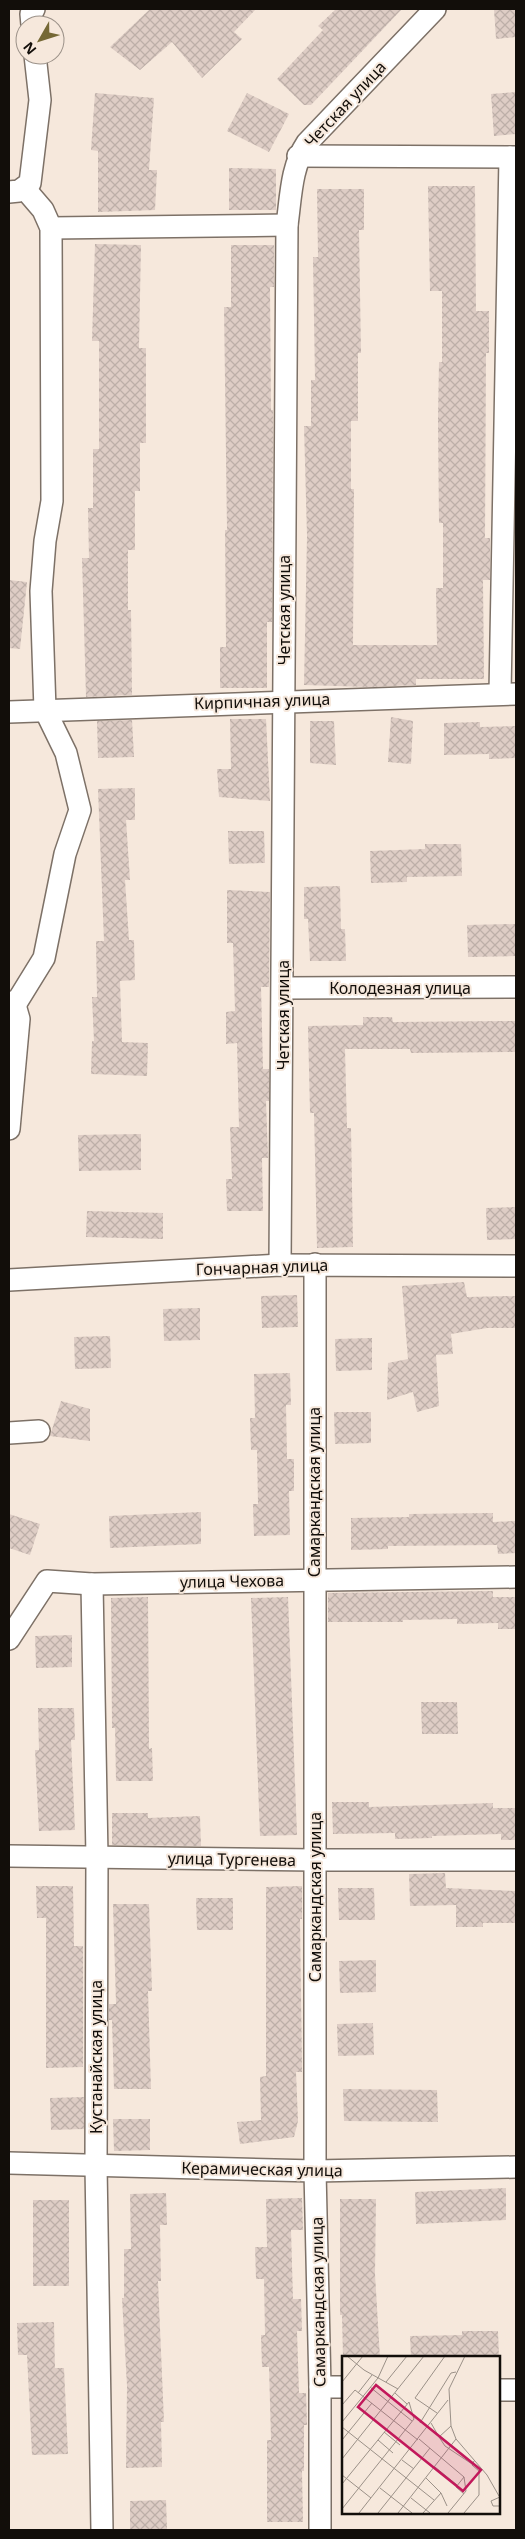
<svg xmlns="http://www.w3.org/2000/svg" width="525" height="2539" viewBox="0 0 525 2539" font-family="'Noto Sans',sans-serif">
<defs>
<pattern id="building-cross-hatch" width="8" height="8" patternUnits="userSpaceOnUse" patternTransform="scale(1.25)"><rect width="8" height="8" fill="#decdc5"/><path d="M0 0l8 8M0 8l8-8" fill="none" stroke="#bdafa8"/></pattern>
</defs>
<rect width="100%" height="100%" fill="#f6e8dc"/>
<g fill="url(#building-cross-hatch)">
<path d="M 150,9 L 256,9 L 234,32 L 242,39 L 202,78 L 172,42 L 140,70 L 110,47 Z"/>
<path d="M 336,9 L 402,9 L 311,105 L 304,105 L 277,79 L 323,30 L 318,26 Z"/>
<path d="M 494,9 L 516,9 L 516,37 L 496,39 Z"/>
<path d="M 516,92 L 516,134 L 494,136 L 491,94 Z"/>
<path d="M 95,93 L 154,98 L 149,170 L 157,170 L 155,210 L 98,212 L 98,151 L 91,150 Z"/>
<path d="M 247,93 L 289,114 L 269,152 L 227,131 Z"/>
<path d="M 229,168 L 276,169 L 276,210 L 229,210 Z"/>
<path d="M 428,186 L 475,186 L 476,311 L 489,311 L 489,353 L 486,353 L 485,538 L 490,538 L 490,580 L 483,580 L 484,679 L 416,679 L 416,685 L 370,687 L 304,685 L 307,536 L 304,426 L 311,426 L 311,380 L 315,380 L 313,257 L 318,257 L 317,189 L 364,189 L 364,230 L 359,230 L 361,353 L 358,353 L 358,421 L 351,421 L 351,489 L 354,489 L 353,645 L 437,645 L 436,588 L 443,588 L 443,523 L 439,523 L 438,419 L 439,362 L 442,362 L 442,291 L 430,291 Z"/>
<path d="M 95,244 L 141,245 L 139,348 L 146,348 L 146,443 L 140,443 L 140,491 L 135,491 L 135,550 L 128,550 L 128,610 L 131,610 L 132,695 L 86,697 L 82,558 L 89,558 L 88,508 L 93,508 L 93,449 L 99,449 L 99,341 L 92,341 Z"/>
<path d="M 231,245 L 274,245 L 274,287 L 270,287 L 271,410 L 273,410 L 273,444 L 272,622 L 267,622 L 267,688 L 220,688 L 220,647 L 226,647 L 225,530 L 227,530 L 224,307 L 231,307 Z"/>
<path d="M 9,580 L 27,582 L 20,649 L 9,648 Z"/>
<path d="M 391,717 L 413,721 L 411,764 L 388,762 Z"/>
<path d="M 230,719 L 266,719 L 270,801 L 219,797 L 217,769 L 231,769 Z"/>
<path d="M 132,720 L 134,757 L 98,758 L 97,721 Z"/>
<path d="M 310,721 L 334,721 L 336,765 L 310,763 Z"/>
<path d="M 480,722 L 480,727 L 516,726 L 516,758 L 489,759 L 489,754 L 444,755 L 444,723 Z"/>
<path d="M 135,788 L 135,820 L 126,820 L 130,880 L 125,880 L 129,940 L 134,940 L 135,980 L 120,981 L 122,1042 L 148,1043 L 147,1076 L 91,1074 L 92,1041 L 94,1041 L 92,997 L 97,997 L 96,941 L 104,941 L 98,789 Z"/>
<path d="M 228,831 L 264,831 L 265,863 L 229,864 Z"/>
<path d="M 425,844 L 461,844 L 462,876 L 407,877 L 407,882 L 371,883 L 370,851 L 425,849 Z"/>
<path d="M 340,886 L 341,929 L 345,929 L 346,961 L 310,961 L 308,919 L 304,919 L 304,887 Z"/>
<path d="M 227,890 L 270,892 L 269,987 L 261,987 L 263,1069 L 269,1069 L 269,1101 L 266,1101 L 268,1158 L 262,1158 L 263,1211 L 227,1211 L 226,1179 L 232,1179 L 230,1127 L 239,1127 L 237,1043 L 226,1044 L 226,1012 L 235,1011 L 233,943 L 227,943 Z"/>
<path d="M 516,924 L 516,956 L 468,957 L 467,925 Z"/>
<path d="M 363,1017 L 392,1017 L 393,1022 L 516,1021 L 516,1052 L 411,1053 L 410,1049 L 345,1049 L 347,1128 L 351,1128 L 353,1247 L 317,1248 L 314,1113 L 310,1113 L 308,1026 L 363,1025 Z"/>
<path d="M 141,1134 L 141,1170 L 79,1171 L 78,1135 Z"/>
<path d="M 516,1207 L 516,1239 L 487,1240 L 486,1208 Z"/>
<path d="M 87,1211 L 163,1213 L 163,1239 L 86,1237 Z"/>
<path d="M 464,1282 L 467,1297 L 516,1296 L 516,1328 L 487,1328 L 451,1334 L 453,1354 L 436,1355 L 439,1406 L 417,1412 L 413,1392 L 387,1400 L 388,1363 L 408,1359 L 402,1286 Z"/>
<path d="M 297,1295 L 298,1327 L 262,1328 L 261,1296 Z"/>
<path d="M 200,1308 L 200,1340 L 164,1341 L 163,1309 Z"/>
<path d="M 110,1336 L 111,1368 L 75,1369 L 74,1337 Z"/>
<path d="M 372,1338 L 372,1370 L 336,1371 L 335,1339 Z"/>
<path d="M 290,1373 L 291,1405 L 286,1405 L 287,1459 L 294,1459 L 294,1491 L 289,1491 L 290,1535 L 254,1536 L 253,1504 L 258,1504 L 257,1450 L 251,1450 L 250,1418 L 255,1418 L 254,1374 Z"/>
<path d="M 61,1401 L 90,1409 L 90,1441 L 50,1436 Z"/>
<path d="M 334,1412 L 371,1412 L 371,1443 L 335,1444 Z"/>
<path d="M 201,1512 L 201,1544 L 110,1548 L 109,1516 Z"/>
<path d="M 493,1513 L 493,1522 L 516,1521 L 516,1553 L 498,1554 L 497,1545 L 388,1546 L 388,1549 L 351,1550 L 351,1518 L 409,1517 L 409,1514 Z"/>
<path d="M 9,1514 L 40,1524 L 30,1555 L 9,1548 Z"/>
<path d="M 493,1591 L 493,1597 L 516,1597 L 516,1629 L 498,1629 L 498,1623 L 457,1624 L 457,1619 L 403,1620 L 403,1622 L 328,1622 L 328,1593 Z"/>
<path d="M 148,1597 L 149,1749 L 152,1748 L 153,1781 L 116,1781 L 115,1728 L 112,1728 L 111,1598 Z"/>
<path d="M 288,1597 L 297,1835 L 260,1836 L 251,1598 Z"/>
<path d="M 72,1635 L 72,1667 L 36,1668 L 35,1636 Z"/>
<path d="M 421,1702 L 457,1702 L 458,1734 L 422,1734 Z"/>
<path d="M 38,1708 L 74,1708 L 75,1740 L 71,1740 L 75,1830 L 39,1831 L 35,1750 L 39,1750 Z"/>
<path d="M 332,1802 L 369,1802 L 369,1807 L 493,1803 L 493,1808 L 516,1808 L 516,1840 L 501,1840 L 501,1834 L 432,1836 L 432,1838 L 395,1839 L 395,1833 L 333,1834 Z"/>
<path d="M 112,1813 L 148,1813 L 148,1818 L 200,1816 L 201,1846 L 112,1845 Z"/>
<path d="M 445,1873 L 446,1888 L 516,1891 L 516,1923 L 483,1923 L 483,1927 L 456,1927 L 456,1905 L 410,1906 L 409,1874 Z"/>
<path d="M 36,1886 L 73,1886 L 74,1946 L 83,1946 L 83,2067 L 46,2068 L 46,1918 L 37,1918 Z"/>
<path d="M 302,1886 L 302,1919 L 300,1919 L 302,2072 L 296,2072 L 298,2121 L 294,2137 L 240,2144 L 237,2122 L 261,2120 L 260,2077 L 266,2076 L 266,1887 Z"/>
<path d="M 338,1888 L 374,1888 L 375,1920 L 339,1920 Z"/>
<path d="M 196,1898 L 233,1898 L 233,1930 L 197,1930 Z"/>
<path d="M 113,1904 L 149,1904 L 152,1991 L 148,1991 L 151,2089 L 114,2089 L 112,2020 L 109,2020 L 109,2004 L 116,2004 Z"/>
<path d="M 376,1960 L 376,1992 L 340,1993 L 339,1961 Z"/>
<path d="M 373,2023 L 374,2055 L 338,2056 L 337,2024 Z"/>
<path d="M 343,2089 L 437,2090 L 438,2122 L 344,2121 Z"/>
<path d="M 84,2097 L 84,2129 L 51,2130 L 50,2098 Z"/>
<path d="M 113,2119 L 150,2119 L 150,2150 L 114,2151 Z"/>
<path d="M 506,2188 L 506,2220 L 416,2224 L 415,2192 Z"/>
<path d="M 166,2193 L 167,2225 L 160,2225 L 161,2281 L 158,2281 L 164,2422 L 161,2422 L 162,2467 L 126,2468 L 127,2386 L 122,2298 L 124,2298 L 124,2249 L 131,2249 L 130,2194 Z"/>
<path d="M 302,2198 L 303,2230 L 291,2230 L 293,2299 L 301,2299 L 302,2331 L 297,2331 L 299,2393 L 306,2393 L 307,2425 L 304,2425 L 304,2471 L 302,2471 L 303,2522 L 267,2522 L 267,2440 L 271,2440 L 269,2367 L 262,2367 L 261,2335 L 265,2335 L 264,2279 L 256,2279 L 255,2247 L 267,2247 L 266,2199 Z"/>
<path d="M 340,2199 L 376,2199 L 375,2274 L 380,2358 L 343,2358 L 342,2315 L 340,2315 Z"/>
<rect x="33" y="2200" width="36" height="86"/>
<path d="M 54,2322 L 55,2368 L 64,2368 L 68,2454 L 32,2455 L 27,2355 L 18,2355 L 17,2323 Z"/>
<path d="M 462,2331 L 498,2331 L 499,2358 L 411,2358 L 410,2336 L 462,2335 Z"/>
<path d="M 166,2500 L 167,2530 L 130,2530 L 130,2501 Z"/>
</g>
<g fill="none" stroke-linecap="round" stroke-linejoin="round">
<defs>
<g id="minor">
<path d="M 32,25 L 31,14 L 34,9"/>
<path d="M 298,156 L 516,157"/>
<path d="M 9,192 L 19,191 L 30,183 L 40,100 L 35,55"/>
<path d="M 51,228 L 287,225"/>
<path d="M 500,693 L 510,157"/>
<path d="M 9,712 L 516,694"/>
<path d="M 283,988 L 516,987"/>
<path d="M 9,1002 L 15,1005 L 19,1019 L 9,1129"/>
<path d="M 15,1005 L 44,958 L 65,854 L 80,810 L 66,753 L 45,710 L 41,591 L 45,541 L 52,501 L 51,228 L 43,210 L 25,189"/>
<path d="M 315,1264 L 315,2171 L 320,2387 L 320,2530"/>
<path d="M 280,1265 L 287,225 C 291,196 291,167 307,143 L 435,9"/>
<path d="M 9,1280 L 280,1265 L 516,1266"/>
<path d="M 9,1433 L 39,1431"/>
<path d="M 92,1584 L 97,1857 L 96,2166 L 102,2530"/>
<path d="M 9,1639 L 47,1581 L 92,1584 L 516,1577"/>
<path d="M 9,1856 L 315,1860 L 516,1860"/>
<path d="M 9,2163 L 315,2171 L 516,2167"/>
<path d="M 320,2387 L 344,2387"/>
<path d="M 499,2390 L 516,2390"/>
</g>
</defs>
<use href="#minor" stroke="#7d7167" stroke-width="24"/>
<use href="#minor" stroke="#fff" stroke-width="21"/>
</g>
<g text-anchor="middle" stroke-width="4" stroke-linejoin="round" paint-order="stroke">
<g font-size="16" fill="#120e0a" stroke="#f6e8dc">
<text transform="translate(345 104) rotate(-47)" y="6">Четская улица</text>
<text transform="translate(284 610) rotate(-90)" y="6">Четская улица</text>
<text transform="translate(262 701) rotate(-2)" y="6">Кирпичная улица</text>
<text x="400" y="994">Колодезная улица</text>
<text transform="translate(283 1015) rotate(-90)" y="6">Четская улица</text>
<text transform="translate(262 1267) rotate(-2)" y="6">Гончарная улица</text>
<text transform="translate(314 1492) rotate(-90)" y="6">Самаркандская улица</text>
<text transform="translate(232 1581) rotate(-1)" y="6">улица Чехова</text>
<text transform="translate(232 1859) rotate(1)" y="6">улица Тургенева</text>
<text transform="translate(315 1897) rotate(-90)" y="6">Самаркандская улица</text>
<text transform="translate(96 2057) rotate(-90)" y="6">Кустанайская улица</text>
<text transform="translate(262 2169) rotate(1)" y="6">Керамическая улица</text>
<text transform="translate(318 2302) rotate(-91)" y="6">Самаркандская улица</text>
</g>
</g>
<g transform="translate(342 2356)">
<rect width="158" height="158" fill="#f6e8dc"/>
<path fill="none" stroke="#9b9188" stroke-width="1" d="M 5,0 L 22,14 L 56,33M 123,0 L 107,33 L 109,70 L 114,83 L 145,119 L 157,140M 0,26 L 21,0M 44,26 L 65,0M 28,31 L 70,65M 16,37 L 30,19M 53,37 L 65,48M 0,49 L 13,34 L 76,84M 95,57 L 73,42 L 103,0M 0,66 L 36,22 L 46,0M 78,67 L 109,17 L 114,16M 89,67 L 97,81 L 109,70M 0,71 L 92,144M 42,76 L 58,89M 97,81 L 103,90 L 130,108M 77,83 L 122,121 L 124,135 L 106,157M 0,84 L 30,47M 36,84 L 51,97M 0,103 L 82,0M 60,104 L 72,113M 93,111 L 115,129M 0,119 L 29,142M 122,121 L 114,131 L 122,138M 84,122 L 99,137 L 105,150M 0,128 L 67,46M 38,132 L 70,157M 158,141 L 149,145 L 151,150 L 158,150M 69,142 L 88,157M 0,153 L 72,63 L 67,46M 17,157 L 106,44M 36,157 L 88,92M 56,157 L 114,83M 81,157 L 99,137M 122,157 L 137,139 L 137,115 L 130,109 L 132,105"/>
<path fill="#c2185b" fill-opacity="0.15" stroke="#c2185b" stroke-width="2.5" d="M 34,29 L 139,114 L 121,135 L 16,51 Z"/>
<rect width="158" height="158" fill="none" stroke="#120e0a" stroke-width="2.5"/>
</g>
<rect width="525" height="2539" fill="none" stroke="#120e0a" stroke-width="20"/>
<g transform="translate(40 40) rotate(231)"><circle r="24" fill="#f6e8dc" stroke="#9b9188"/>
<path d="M0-4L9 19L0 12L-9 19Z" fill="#756835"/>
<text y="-8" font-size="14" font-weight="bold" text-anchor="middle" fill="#120e0a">N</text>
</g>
</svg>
